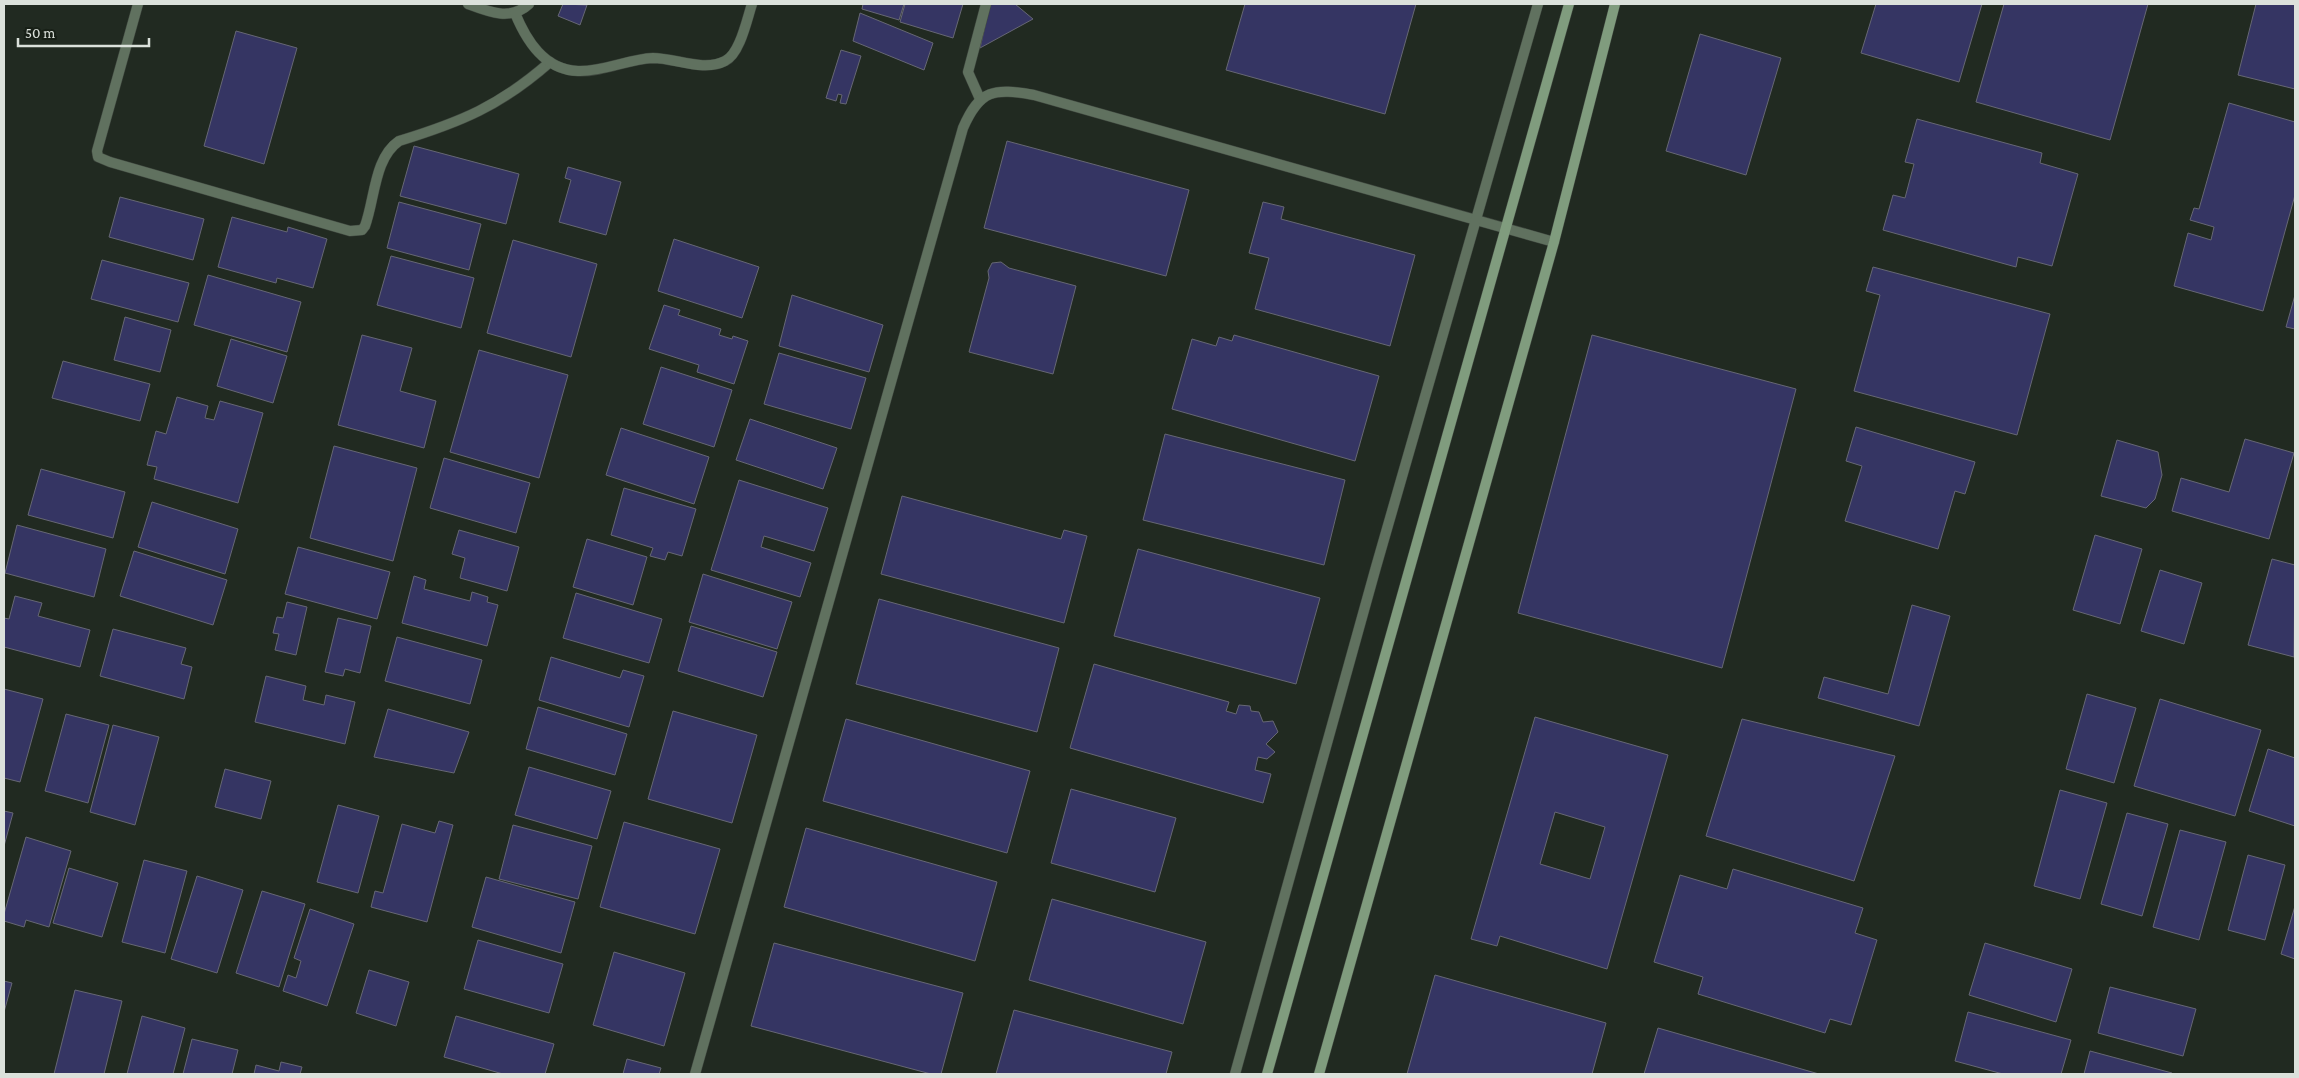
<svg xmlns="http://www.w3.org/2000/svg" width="2299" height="1078" viewBox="0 0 2299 1078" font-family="'Crimson Pro',serif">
<rect width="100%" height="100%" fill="#212a21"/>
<g fill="#353563" stroke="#666774" fill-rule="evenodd">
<path d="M 563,4 L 587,5 L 580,25 L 558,16 Z"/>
<path d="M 863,4 L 904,4 L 899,20 L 862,9 Z"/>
<path d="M 905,4 L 963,4 L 953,38 L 900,22 Z"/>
<path d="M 990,4 L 1015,4 L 1033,19 L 980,48 Z"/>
<path d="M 1245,4 L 1416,4 L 1385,114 L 1226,70 Z"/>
<path d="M 1876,4 L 1982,4 L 1959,82 L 1861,53 Z"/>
<path d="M 2004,4 L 2148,4 L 2110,140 L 1976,102 Z"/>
<path d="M 2256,4 L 2295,4 L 2295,89 L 2238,75 Z"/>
<path d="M 860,13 L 933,43 L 924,70 L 853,41 Z"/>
<path d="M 236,31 L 297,48 L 264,164 L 204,146 Z"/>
<path d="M 1700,34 L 1781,58 L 1746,175 L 1666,151 Z"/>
<path d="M 841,50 L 861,56 L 846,104 L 840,103 L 842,95 L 838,94 L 836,101 L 826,98 Z"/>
<path d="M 2229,103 L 2295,122 L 2295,195 L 2263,311 L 2174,286 L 2188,233 L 2211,240 L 2214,227 L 2190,220 L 2194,208 L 2199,209 Z"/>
<path d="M 1917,119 L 2042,153 L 2040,163 L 2078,174 L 2052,266 L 2018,257 L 2016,267 L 1883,230 L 1893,195 L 1905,198 L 1914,164 L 1905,162 Z"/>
<path d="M 1007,141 L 1189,190 L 1166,276 L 984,228 Z"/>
<path d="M 414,146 L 519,174 L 506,224 L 400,196 Z"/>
<path d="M 568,167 L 621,182 L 606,235 L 559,222 L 571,180 L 565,178 Z"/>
<path d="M 120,197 L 204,219 L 193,260 L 109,237 Z"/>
<path d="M 399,202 L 481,224 L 469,270 L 387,248 Z"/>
<path d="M 1263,202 L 1284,207 L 1281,219 L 1415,255 L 1390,346 L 1255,309 L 1269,258 L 1249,253 Z"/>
<path d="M 232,217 L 287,232 L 288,227 L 327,239 L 313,288 L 277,278 L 276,283 L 218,267 Z"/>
<path d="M 674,239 L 759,267 L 742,318 L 658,291 Z"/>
<path d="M 513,240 L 597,264 L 571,357 L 487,333 Z"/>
<path d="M 391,256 L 474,278 L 461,328 L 377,305 Z"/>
<path d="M 102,260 L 189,283 L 178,322 L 91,299 Z"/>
<path d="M 1001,262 L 1009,268 L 1076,286 L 1053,374 L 969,352 L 989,278 L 988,271 L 992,263 Z"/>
<path d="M 1873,267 L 2050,314 L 2017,435 L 1854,391 L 1880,295 L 1866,291 Z"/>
<path d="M 208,275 L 301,302 L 287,352 L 194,325 Z"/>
<path d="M 792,295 L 883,325 L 869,372 L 779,346 Z"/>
<path d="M 2295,295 L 2295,329 L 2286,327 Z"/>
<path d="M 664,305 L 680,310 L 678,315 L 721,329 L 719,335 L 732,339 L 733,336 L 748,341 L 734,384 L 697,372 L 699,365 L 649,349 Z"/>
<path d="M 125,317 L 171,330 L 160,372 L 114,360 Z"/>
<path d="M 362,335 L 412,348 L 400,391 L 436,401 L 424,448 L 338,425 Z"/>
<path d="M 1234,335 L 1379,376 L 1355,461 L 1172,409 L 1192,339 L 1216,346 L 1219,337 L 1232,341 Z"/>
<path d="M 1592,335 L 1796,389 L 1722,668 L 1518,613 Z"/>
<path d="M 231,339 L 287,356 L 273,403 L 217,386 Z"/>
<path d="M 479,350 L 568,375 L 539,478 L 450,452 Z"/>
<path d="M 779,353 L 866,378 L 851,429 L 764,404 Z"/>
<path d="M 63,361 L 150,384 L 140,421 L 52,398 Z"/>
<path d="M 661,367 L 732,390 L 714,447 L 643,424 Z"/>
<path d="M 177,397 L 208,406 L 205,418 L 214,420 L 220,401 L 263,413 L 238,503 L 154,479 L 157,467 L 147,465 L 156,431 L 166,434 Z"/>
<path d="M 750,419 L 837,448 L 823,489 L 736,460 Z"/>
<path d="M 1856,427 L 1975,462 L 1965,494 L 1955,491 L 1938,549 L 1845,521 L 1862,466 L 1846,461 Z"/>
<path d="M 621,428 L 709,457 L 694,504 L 606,475 Z"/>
<path d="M 1165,434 L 1345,480 L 1324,565 L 1143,520 Z"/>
<path d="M 2245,439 L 2294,453 L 2269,539 L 2172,511 L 2181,478 L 2229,492 Z"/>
<path d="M 2117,440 L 2158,452 L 2162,475 L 2155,499 L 2146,508 L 2101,496 Z"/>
<path d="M 334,446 L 417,468 L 393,561 L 310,538 Z"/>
<path d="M 444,458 L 530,483 L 516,533 L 430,508 Z"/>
<path d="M 41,469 L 125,492 L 113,538 L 28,515 Z"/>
<path d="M 739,480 L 828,508 L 814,551 L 764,536 L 761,547 L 811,563 L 800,597 L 711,570 Z"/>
<path d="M 624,488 L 696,509 L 682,556 L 668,552 L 665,560 L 650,556 L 653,548 L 611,535 Z"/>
<path d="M 902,496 L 1061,539 L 1064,530 L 1087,536 L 1064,623 L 881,574 Z"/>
<path d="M 152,502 L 238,529 L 225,574 L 138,547 Z"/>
<path d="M 17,525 L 106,549 L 94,597 L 5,573 Z"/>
<path d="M 459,530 L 519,547 L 507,591 L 460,578 L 465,558 L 452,554 Z"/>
<path d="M 2095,535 L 2142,549 L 2120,624 L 2073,610 Z"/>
<path d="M 587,539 L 647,557 L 633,605 L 573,587 Z"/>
<path d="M 298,547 L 390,572 L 377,619 L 285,594 Z"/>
<path d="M 1138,549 L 1320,598 L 1296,684 L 1114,636 Z"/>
<path d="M 134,551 L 227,580 L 213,625 L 120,596 Z"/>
<path d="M 2272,559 L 2295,565 L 2294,657 L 2248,645 Z"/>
<path d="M 2160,570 L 2202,583 L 2184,644 L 2141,631 Z"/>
<path d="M 703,574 L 792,602 L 777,649 L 689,622 Z"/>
<path d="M 414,576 L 426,580 L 424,589 L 470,601 L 472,592 L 488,597 L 487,602 L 498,605 L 487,646 L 402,623 Z"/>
<path d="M 576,593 L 662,619 L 649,663 L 563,638 Z"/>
<path d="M 15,596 L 42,603 L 38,616 L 90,630 L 80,667 L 4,647 L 4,618 L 9,619 Z"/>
<path d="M 879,599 L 1059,648 L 1037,732 L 856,684 Z"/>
<path d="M 287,602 L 307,607 L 296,655 L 275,650 L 279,634 L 273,633 L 277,617 L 283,618 Z"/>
<path d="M 1912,605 L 1950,616 L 1919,726 L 1818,698 L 1824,677 L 1888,694 Z"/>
<path d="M 338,618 L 371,626 L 360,673 L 345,669 L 343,676 L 325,672 Z"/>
<path d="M 691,626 L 777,652 L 763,697 L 678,671 Z"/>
<path d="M 113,629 L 186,648 L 181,664 L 192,667 L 184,699 L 100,676 Z"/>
<path d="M 397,637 L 482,660 L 470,704 L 385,681 Z"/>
<path d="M 551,657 L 620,678 L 623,670 L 644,676 L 629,727 L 539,700 Z"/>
<path d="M 1094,664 L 1229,702 L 1226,711 L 1236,714 L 1239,705 L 1250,706 L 1251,711 L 1259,712 L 1263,722 L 1273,721 L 1278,732 L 1266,744 L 1275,752 L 1267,759 L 1258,757 L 1255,770 L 1271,774 L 1263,803 L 1070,748 Z"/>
<path d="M 266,676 L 306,686 L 303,700 L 324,705 L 326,695 L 355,702 L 345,744 L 255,722 Z"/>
<path d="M 4,689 L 43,699 L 20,782 L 4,778 Z"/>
<path d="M 2087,694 L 2136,708 L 2114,783 L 2066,769 Z"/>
<path d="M 2160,699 L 2261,730 L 2235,816 L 2134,786 Z"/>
<path d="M 538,707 L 627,734 L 615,775 L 526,749 Z"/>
<path d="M 388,709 L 469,732 L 454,773 L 374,757 Z"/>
<path d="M 673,711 L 757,735 L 732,823 L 648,799 Z"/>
<path d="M 66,714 L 109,725 L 88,803 L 45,791 Z"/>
<path d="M 1535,717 L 1668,755 L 1607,969 L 1500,936 L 1497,946 L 1471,939 ZM 1555,812 L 1605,827 L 1590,879 L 1540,864 Z"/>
<path d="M 846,719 L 1030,771 L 1007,853 L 823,801 Z"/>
<path d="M 1742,719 L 1895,756 L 1854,881 L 1706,836 Z"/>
<path d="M 113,725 L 159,737 L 135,825 L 90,812 Z"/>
<path d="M 2268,749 L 2295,758 L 2295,826 L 2249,811 Z"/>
<path d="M 529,767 L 611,791 L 597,839 L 515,815 Z"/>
<path d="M 225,769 L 271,781 L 261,819 L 215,807 Z"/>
<path d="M 1071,789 L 1176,818 L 1155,892 L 1051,863 Z"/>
<path d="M 2060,790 L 2107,803 L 2080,899 L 2034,886 Z"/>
<path d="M 338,805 L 379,816 L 358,893 L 317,882 Z"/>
<path d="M 4,811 L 13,813 L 4,846 Z"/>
<path d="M 2127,813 L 2168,824 L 2142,916 L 2101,904 Z"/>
<path d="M 439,821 L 453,825 L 427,922 L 371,907 L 375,891 L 383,893 L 402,824 L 435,833 Z"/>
<path d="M 624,822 L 720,849 L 695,934 L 600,907 Z"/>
<path d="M 513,825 L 592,846 L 578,899 L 499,879 Z"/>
<path d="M 806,828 L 997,882 L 975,961 L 784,907 Z"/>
<path d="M 2180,830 L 2226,842 L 2199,940 L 2153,927 Z"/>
<path d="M 26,837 L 71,851 L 49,927 L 26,920 L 24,927 L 4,921 L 4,914 Z"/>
<path d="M 2248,855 L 2285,865 L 2265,940 L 2228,930 Z"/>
<path d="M 144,860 L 187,871 L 165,953 L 122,942 Z"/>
<path d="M 69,868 L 118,883 L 102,937 L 53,923 Z"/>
<path d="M 1733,869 L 1863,908 L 1855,933 L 1877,940 L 1851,1025 L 1830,1019 L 1825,1033 L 1698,994 L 1703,977 L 1654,962 L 1680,875 L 1727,889 Z"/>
<path d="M 197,876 L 243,890 L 217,973 L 171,959 Z"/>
<path d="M 486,877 L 575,902 L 561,953 L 472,927 Z"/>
<path d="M 262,891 L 305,904 L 279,987 L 236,973 Z"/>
<path d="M 1052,899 L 1206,942 L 1183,1024 L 1029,980 Z"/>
<path d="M 2295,906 L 2295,959 L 2281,954 Z"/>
<path d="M 310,909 L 354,924 L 327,1006 L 283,991 L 288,975 L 296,978 L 301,961 L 294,958 Z"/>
<path d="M 478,940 L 563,964 L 549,1013 L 464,989 Z"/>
<path d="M 774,943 L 963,993 L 941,1074 L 931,1074 L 751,1026 Z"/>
<path d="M 1985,943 L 2072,969 L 2056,1022 L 1969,995 Z"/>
<path d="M 614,952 L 685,973 L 664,1046 L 593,1025 Z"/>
<path d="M 369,970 L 409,982 L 396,1026 L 356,1013 Z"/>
<path d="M 1435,975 L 1606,1023 L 1592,1074 L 1407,1074 Z"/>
<path d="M 4,981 L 12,983 L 4,1012 Z"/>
<path d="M 2110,987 L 2196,1009 L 2183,1056 L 2098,1033 Z"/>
<path d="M 75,990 L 122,1001 L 104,1074 L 54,1074 Z"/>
<path d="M 1014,1010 L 1172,1052 L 1166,1074 L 996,1074 Z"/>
<path d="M 1968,1012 L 2071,1040 L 2061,1074 L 2003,1074 L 1955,1061 Z"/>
<path d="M 142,1016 L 185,1028 L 173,1074 L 127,1074 Z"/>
<path d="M 456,1016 L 554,1044 L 545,1074 L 503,1074 L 444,1057 Z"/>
<path d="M 1658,1028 L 1819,1074 L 1644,1074 Z"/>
<path d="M 192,1039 L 238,1050 L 232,1074 L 183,1074 Z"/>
<path d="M 2090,1051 L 2172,1073 L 2172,1074 L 2084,1074 Z"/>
<path d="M 627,1059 L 661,1068 L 659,1074 L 623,1074 Z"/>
<path d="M 281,1062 L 302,1067 L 300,1074 L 303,1074 L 254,1074 L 256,1065 L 279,1071 Z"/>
</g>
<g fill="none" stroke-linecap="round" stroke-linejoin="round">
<defs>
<g id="minor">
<path d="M 138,4 L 97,151 L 98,157 L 110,162 L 350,231 L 362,230 L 365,226 C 375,199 374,158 399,141 C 461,122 500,106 550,62"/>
<path d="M 468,4 C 489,12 511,21 529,4"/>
<path d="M 515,13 C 526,40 544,70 578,71 C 603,72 628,59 653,58 C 675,58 704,72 725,61 C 740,54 747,19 752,4"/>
<path d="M 980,99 L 968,72 L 986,4"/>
<path d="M 695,1074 L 963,128 C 980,89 994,88 1034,95 L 1554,242"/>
<path d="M 1235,1074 L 1376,567 L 1538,4"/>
</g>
<g id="secondary">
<path d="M 1267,1074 L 1569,4"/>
<path d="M 1319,1074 L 1554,242 L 1615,4"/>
</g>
</defs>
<use href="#minor" stroke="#3f473f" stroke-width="11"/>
<use href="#secondary" stroke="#3f473f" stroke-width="11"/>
<use href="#minor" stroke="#60715f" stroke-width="10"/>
<use href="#secondary" stroke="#809c7e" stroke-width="10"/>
</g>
<rect width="2299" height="1078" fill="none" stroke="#dbe1db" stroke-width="10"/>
<path d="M18 38v8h131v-8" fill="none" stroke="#dbe1db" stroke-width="2.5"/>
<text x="25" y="38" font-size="15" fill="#dbe1db" stroke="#182017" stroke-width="4" paint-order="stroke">50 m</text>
</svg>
